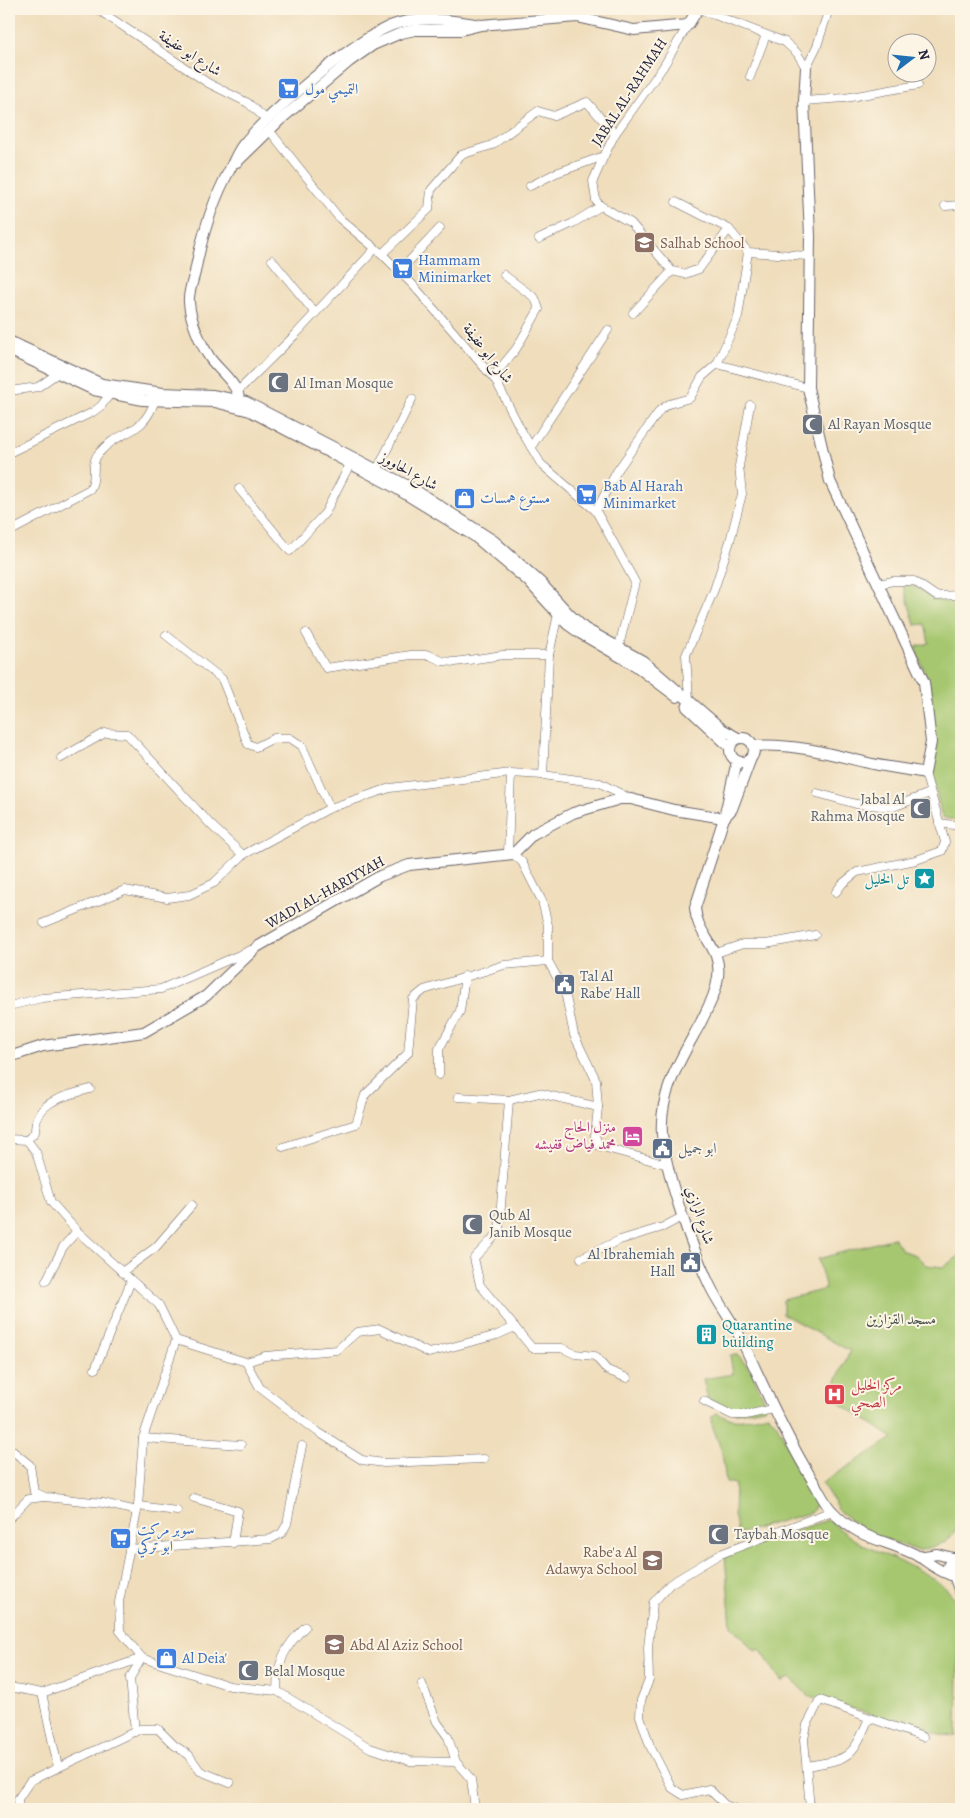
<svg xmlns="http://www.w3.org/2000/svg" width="970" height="1818" viewBox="0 0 970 1818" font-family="Alegreya,Amiri,serif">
<rect width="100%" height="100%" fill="#fcf5e5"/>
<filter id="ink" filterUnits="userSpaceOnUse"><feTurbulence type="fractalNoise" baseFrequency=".02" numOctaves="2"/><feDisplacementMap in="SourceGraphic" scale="10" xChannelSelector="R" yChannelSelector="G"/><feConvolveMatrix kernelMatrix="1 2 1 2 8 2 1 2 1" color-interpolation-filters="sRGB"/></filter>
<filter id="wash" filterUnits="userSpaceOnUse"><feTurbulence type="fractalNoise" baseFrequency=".0096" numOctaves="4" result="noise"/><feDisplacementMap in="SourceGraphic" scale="20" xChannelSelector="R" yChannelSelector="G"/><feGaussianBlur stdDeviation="1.12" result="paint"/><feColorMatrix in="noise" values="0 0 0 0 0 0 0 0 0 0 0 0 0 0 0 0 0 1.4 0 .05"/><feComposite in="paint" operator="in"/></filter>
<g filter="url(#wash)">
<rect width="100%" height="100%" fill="#efddbb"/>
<g fill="#a6c770" stroke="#647456">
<path d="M 903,584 L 918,588 L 934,600 L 961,598 L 961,822 L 942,817 L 931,769 L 935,738 L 931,690 L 915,647 L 929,643 L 925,624 L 915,625 Z"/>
<path d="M 894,1238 L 903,1251 L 916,1255 L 926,1265 L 943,1267 L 961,1255 L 961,1525 L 946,1542 L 919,1551 L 866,1532 L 840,1512 L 822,1483 L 893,1438 L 829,1396 L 850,1351 L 783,1314 L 783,1300 L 826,1289 L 818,1259 Z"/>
<path d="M 730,1355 L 738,1355 L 751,1370 L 766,1404 L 764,1408 L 737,1413 L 708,1399 L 703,1379 L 733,1374 Z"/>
<path d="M 717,1413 C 735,1424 749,1418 768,1414 L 776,1423 L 818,1500 L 812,1512 L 738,1534 L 734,1514 L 735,1484 L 726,1482 L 722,1452 L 711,1422 L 712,1416 Z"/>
<path d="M 828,1520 C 839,1528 849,1537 860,1543 C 886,1558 954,1577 959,1610 L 957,1736 L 940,1735 L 807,1695 L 791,1678 L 781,1681 L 760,1649 L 755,1651 L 731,1626 L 725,1557 L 767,1539 Z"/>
</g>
</g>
<g filter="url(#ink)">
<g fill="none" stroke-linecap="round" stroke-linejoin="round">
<defs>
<g id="minor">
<path d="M 97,9 L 208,83 L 248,103 L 267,120"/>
<path d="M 699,9 L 785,42 L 797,53 L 806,68"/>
<path d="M 688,25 L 663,67 L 615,134 L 604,156 L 593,181 L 596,201 L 601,206 L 631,223 L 672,271 L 685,274 L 699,269 L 729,229"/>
<path d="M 806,68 L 817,46 L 829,9"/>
<path d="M 750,77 L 766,35"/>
<path d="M 804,101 L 845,98 L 918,85"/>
<path d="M 269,130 L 340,219 L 382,254 L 413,285 L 496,381 L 521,430 L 541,464 L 596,511 L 635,582 L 619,646"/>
<path d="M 530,186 L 556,173 L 604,156"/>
<path d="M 676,202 L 729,229 L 748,252 L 808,256"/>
<path d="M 945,206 L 961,205"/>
<path d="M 539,239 L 573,223 L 601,206"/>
<path d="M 382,254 L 429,209 L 431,190 L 461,155 L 492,145 L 538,111 L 554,116 L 587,102 L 615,134"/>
<path d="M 272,260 L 315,313"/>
<path d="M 399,272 L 440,228"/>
<path d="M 633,313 L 672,271"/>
<path d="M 717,364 L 808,388"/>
<path d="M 493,377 L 516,349 L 539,309 L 535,298 L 504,275"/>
<path d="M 9,391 L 38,387 L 58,373"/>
<path d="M 237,392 L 295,335 L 375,249"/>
<path d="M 531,447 L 608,330"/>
<path d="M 9,453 L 93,412 L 101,406 L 110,394"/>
<path d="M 377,470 L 412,399"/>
<path d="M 239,489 L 290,551 L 325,513 L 350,464"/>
<path d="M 596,511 L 617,471 L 660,410 L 669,404 L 690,398 L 702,377 L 717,364 L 738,317 L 748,252"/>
<path d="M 9,532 L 90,489 C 98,477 89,464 99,453 C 119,429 143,437 155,400"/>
<path d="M 879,584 L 893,581 L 914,581 L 936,596 L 961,595"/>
<path d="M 306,633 L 326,668 L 411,655 L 429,655 L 442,661 L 455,662 L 503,655 L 549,655"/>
<path d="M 166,635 L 222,679 L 248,744 L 256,747 L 274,738 L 290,738 L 302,746 L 330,808"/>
<path d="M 689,699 L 686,655 L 714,590 L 730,541 L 742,494 L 739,466 L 750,405"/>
<path d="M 61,758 L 105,733 L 127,734 L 211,825 L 243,855"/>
<path d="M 543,775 L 549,655 L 558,614"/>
<path d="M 817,793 L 856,804 L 893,807 L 930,793"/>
<path d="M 939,823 L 961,826"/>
<path d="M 508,853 L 511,773"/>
<path d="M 513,854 L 522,862 L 542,901 L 548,925 L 548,961 L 565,992 L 574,1035 L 596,1080 L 598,1107 L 595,1136 L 599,1146 L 668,1165"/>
<path d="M 836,892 L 842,884 L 857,872 L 916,860 L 942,851 L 945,842 L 925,773"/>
<path d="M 44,923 L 125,890 L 167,898 L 189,895 L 214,883 L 243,855 L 330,808 L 390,788 L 511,773 L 543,775 L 600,783 L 629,798"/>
<path d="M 716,953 L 743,944 L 766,944 L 815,935"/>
<path d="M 9,1006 L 42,998 L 161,989 L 251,950"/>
<path d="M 439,1075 L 439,1049 L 460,1011 L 465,976"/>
<path d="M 458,1097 L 509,1100 L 539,1093 L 598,1107"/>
<path d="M 509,1100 L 499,1232 L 474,1258 L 480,1285 L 532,1348 L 562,1348 L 575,1354 L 595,1356 L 607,1370 L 627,1378"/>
<path d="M 9,1139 L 27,1140 L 36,1152 L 51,1202 L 77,1231 L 159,1305 L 176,1340 L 143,1438 L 138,1506 L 119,1602 L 120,1631 L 142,1658 L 130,1678 L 135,1732"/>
<path d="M 27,1140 L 35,1132 C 35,1100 66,1096 90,1089"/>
<path d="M 283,1147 L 356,1124 L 365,1095 L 408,1053 L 413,999 L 424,990 L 504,965 L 548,961"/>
<path d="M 581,1258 L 620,1240 L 663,1227 L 684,1216"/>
<path d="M 122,1272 L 156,1247 L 192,1205"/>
<path d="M 46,1281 L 63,1247 L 77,1231"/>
<path d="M 176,1340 L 246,1362 L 260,1388 L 318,1432 L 362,1460 L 384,1463 L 484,1459"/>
<path d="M 246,1362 L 265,1356 L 337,1350 L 357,1332 L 380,1329 L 429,1353 L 497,1335 L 515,1327"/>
<path d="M 95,1369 L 131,1281"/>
<path d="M 704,1401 L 732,1415 L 746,1415 L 773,1409"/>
<path d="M 143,1438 L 241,1445"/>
<path d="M 9,1448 L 30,1465 L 34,1492 L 45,1497 L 103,1503 L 137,1511"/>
<path d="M 194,1498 L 238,1511 L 233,1543"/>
<path d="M 138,1506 L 177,1511"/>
<path d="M 9,1519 L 28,1499 L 43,1497"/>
<path d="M 129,1549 L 271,1539 L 282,1533 L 287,1524 L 302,1446"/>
<path d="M 422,1684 L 437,1722 L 448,1737 L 456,1762"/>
<path d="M 9,1687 L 42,1693 L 142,1658 L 230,1686 L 277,1691 L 370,1748 L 410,1761 L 456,1762 L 471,1779 L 475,1809"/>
<path d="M 277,1691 C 277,1662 285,1646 305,1627"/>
<path d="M 42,1693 L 58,1767"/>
<path d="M 807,1766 C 850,1759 852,1758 869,1718"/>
<path d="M 19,1809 L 18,1799 L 30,1781 L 140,1729 L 158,1729 L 174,1745 L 189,1755 L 200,1771 L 230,1783"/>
<path d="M 736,1809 L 725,1805 L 709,1789 L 683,1795 L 672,1788 L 650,1746 L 640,1716 L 641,1700 L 649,1680 L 648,1647 L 653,1603 L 670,1584 L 718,1555 L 832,1511"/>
<path d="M 810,1809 L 804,1739 L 807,1725 L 820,1700 L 923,1737"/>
</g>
<g id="major">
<path d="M 237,162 L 280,120 L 350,61 L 373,45 L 401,33 L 415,30 L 461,30 L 481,25 L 577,17 L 634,30 L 688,25 L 698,9"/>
<path d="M 9,341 L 102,384 L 163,393 L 212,395 L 246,402 L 412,488 L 494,541 L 541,583 L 570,615 L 584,628 L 643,661 L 722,729 L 738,738"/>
<path d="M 9,350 L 94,390 L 143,400 L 215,402 L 250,411 L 389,484 L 474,536 L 528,581 L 567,624 L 578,632 L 636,666 L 677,697"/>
<path d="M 239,404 C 242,387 219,371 210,358 C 200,343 190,320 189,302 C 188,292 193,281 195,272 C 202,235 212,202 230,169 C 234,161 237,153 242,146 C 267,114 361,33 399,23 C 425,16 455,20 481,25"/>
<path d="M 687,707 L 730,747"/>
<circle cx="742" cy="750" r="12"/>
<path d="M 753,746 C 791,743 828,753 864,762 C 884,767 905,769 925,773 L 931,742 L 924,682 L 830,481 L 808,388 L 810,236 L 804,101 L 806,68"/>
<path d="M 737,761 L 724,818 L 695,908 C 697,937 722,946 718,977 C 716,994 708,1007 701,1022 C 682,1057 659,1092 662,1134 C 666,1176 692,1248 710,1286 C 720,1307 735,1324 744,1345 C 766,1391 786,1437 813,1481 C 819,1490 824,1503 832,1511 C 861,1542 888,1539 920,1557 C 930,1564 938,1571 951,1575"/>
<path d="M 724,818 L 732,809 L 751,758"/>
<path d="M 9,1057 L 43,1046 L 144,1032 L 206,996 L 257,947 L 380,876 L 409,865 L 513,854 L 533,834 L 573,813 L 620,799 L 631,799 L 674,810 L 724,818"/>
<path d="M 919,1557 L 937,1554 L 953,1558"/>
<path d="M 961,1558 L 953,1558 L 948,1566 L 951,1575 L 961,1578"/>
<path d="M 955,1578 L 961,1595"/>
</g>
</defs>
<use href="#minor" stroke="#6a6368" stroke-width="9"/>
<use href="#major" stroke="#6a6368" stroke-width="12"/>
<use href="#minor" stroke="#fff" stroke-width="8"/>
<use href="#major" stroke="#fff" stroke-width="10"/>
</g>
</g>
<defs>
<symbol id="supermarket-square" viewBox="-11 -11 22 22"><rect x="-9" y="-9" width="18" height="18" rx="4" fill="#3f7fe0" stroke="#fcf5e5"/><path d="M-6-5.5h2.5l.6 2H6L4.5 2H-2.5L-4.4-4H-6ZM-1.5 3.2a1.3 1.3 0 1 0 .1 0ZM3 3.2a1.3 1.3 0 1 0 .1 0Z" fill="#fff"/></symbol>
<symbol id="school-square" viewBox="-11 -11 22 22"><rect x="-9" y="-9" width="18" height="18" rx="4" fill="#8d6e63" stroke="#fcf5e5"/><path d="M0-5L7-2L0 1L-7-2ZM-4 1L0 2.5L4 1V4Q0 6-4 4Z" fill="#fff"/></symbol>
<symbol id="mosque-square" viewBox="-11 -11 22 22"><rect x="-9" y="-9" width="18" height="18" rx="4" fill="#6b7280" stroke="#fcf5e5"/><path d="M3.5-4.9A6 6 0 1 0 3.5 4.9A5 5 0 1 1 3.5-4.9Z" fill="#fff"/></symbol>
<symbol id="shop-square" viewBox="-11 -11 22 22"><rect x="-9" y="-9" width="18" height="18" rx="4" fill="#3f7fe0" stroke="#fcf5e5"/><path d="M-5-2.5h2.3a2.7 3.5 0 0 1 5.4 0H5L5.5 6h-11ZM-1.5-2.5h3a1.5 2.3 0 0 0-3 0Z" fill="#fff"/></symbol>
<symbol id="sight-square" viewBox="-11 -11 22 22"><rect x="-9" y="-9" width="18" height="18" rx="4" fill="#0f9aa8" stroke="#fcf5e5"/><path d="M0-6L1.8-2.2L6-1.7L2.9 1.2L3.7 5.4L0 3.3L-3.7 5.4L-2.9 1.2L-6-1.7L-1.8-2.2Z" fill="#fff"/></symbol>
<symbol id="civic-square" viewBox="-11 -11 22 22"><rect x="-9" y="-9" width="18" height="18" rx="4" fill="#5c6f8a" stroke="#fcf5e5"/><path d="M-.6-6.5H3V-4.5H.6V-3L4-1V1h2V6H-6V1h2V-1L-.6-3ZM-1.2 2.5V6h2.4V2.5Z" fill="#fff"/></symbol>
<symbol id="hotel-square" viewBox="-11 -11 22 22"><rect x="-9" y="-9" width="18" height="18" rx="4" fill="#d1479c" stroke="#fcf5e5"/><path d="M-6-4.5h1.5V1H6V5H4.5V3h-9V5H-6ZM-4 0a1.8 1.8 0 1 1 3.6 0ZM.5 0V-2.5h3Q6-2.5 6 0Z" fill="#fff"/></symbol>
<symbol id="building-square" viewBox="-11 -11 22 22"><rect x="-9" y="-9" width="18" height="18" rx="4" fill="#0f9aa8" stroke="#fcf5e5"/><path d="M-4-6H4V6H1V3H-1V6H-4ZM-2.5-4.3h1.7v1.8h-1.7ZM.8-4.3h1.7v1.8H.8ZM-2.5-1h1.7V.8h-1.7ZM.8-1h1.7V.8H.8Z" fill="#fff"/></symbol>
<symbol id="hospital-square" viewBox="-11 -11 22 22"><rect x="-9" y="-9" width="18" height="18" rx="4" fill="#e0444e" stroke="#fcf5e5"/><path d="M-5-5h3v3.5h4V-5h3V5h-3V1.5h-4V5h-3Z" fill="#fff"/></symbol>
</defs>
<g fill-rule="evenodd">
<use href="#supermarket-square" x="276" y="76" width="25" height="25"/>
<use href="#school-square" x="632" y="230" width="25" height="25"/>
<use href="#supermarket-square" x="390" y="256" width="25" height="25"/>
<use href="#mosque-square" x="266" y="370" width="25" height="25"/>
<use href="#mosque-square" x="800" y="412" width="25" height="25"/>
<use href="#supermarket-square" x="574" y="482" width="25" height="25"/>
<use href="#shop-square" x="452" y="486" width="25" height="25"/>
<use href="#mosque-square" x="908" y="796" width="25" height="25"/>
<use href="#sight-square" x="912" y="866" width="25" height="25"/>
<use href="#civic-square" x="552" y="972" width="25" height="25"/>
<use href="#hotel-square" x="620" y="1124" width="25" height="25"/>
<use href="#civic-square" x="650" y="1136" width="25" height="25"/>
<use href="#mosque-square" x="460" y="1212" width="25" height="25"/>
<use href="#civic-square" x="678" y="1250" width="25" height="25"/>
<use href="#building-square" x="694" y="1322" width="25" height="25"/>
<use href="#hospital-square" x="822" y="1382" width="25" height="25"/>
<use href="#mosque-square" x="706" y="1522" width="25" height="25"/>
<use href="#supermarket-square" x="108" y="1526" width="25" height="25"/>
<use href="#school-square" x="640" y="1548" width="25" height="25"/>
<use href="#school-square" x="322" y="1632" width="25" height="25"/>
<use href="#shop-square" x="154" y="1646" width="25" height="25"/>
<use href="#mosque-square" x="236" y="1658" width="25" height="25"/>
</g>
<g text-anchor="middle" stroke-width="4" stroke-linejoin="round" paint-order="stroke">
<g font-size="15" fill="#22223b" stroke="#fcf5e5">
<text transform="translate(190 53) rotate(33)" y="5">شارع ابو عفيفة</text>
<text transform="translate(629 92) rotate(-57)" y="5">JABAL AL-RAHMAH</text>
<text transform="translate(488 353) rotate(52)" y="5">شارع ابو عفيفة</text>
<text transform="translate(409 471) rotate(29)" y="5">شارع الحاووز</text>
<text transform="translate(325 892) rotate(-29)" y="5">WADI AL-HARIYYAH</text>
<text transform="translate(700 1215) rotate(71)" y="5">شارع الرازي</text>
</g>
<g font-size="15" fill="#366cbe" stroke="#fcf5e5" text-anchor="start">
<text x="305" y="94">التميمي مول</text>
<text x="418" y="265">Hammam<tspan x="418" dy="17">Minimarket</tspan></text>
<text x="603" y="491">Bab Al Harah<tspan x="603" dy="17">Minimarket</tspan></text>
<text x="480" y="503">مستوع همسات</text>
<text x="137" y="1534">سوبر مركت<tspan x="137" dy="17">ابو تركي</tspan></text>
<text x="182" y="1663">Al Deia'</text>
</g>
<g font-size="15" fill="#785e54" stroke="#fcf5e5" text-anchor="start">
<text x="660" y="248">Salhab School</text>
<text x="637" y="1557" text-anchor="end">Rabe'a Al<tspan x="637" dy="17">Adawya School</tspan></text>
<text x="350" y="1650">Abd Al Aziz School</text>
</g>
<g font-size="15" fill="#5b616d" stroke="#fcf5e5" text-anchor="start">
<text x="294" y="388">Al Iman Mosque</text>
<text x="828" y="429">Al Rayan Mosque</text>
<text x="905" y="804" text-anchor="end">Jabal Al<tspan x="905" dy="17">Rahma Mosque</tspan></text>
<text x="489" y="1220">Qub Al<tspan x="489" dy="17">Janib Mosque</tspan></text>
<text x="734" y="1539">Taybah Mosque</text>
<text x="264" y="1676">Belal Mosque</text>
</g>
<g font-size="15" fill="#0d838f" stroke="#fcf5e5" text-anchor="end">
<text x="909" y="884">تل الخليل</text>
<text x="722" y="1330" text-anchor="start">Quarantine<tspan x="722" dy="17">building</tspan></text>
</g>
<g font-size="15" fill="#4e5e75" stroke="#fcf5e5" text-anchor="start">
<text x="580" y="981">Tal Al<tspan x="580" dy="17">Rabe' Hall</tspan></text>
<text x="678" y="1153">ابو جميل</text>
<text x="675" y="1259" text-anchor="end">Al Ibrahemiah<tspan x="675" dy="17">Hall</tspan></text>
</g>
<g font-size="15" fill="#b23c85" stroke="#fcf5e5" text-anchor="end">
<text x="616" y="1132">منزل الحاج<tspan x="616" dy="17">محمد فياض قفيشه</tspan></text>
</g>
<g font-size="15" fill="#4a544b" stroke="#fcf5e5">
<text x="901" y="1324">مسجد القزازين</text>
</g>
<g font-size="15" fill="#be3a42" stroke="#fcf5e5" text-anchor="start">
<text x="851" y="1390">مركز الخليل<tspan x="851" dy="17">الصحي</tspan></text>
</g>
</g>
<rect width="970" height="1818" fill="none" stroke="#fcf5e5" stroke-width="30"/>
<g transform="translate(912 58) rotate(74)"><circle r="24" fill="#fcf5e5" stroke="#a5a1a1"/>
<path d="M0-4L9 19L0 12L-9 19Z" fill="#1f6fb2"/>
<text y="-8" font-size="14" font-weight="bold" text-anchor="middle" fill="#22223b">N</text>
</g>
</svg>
